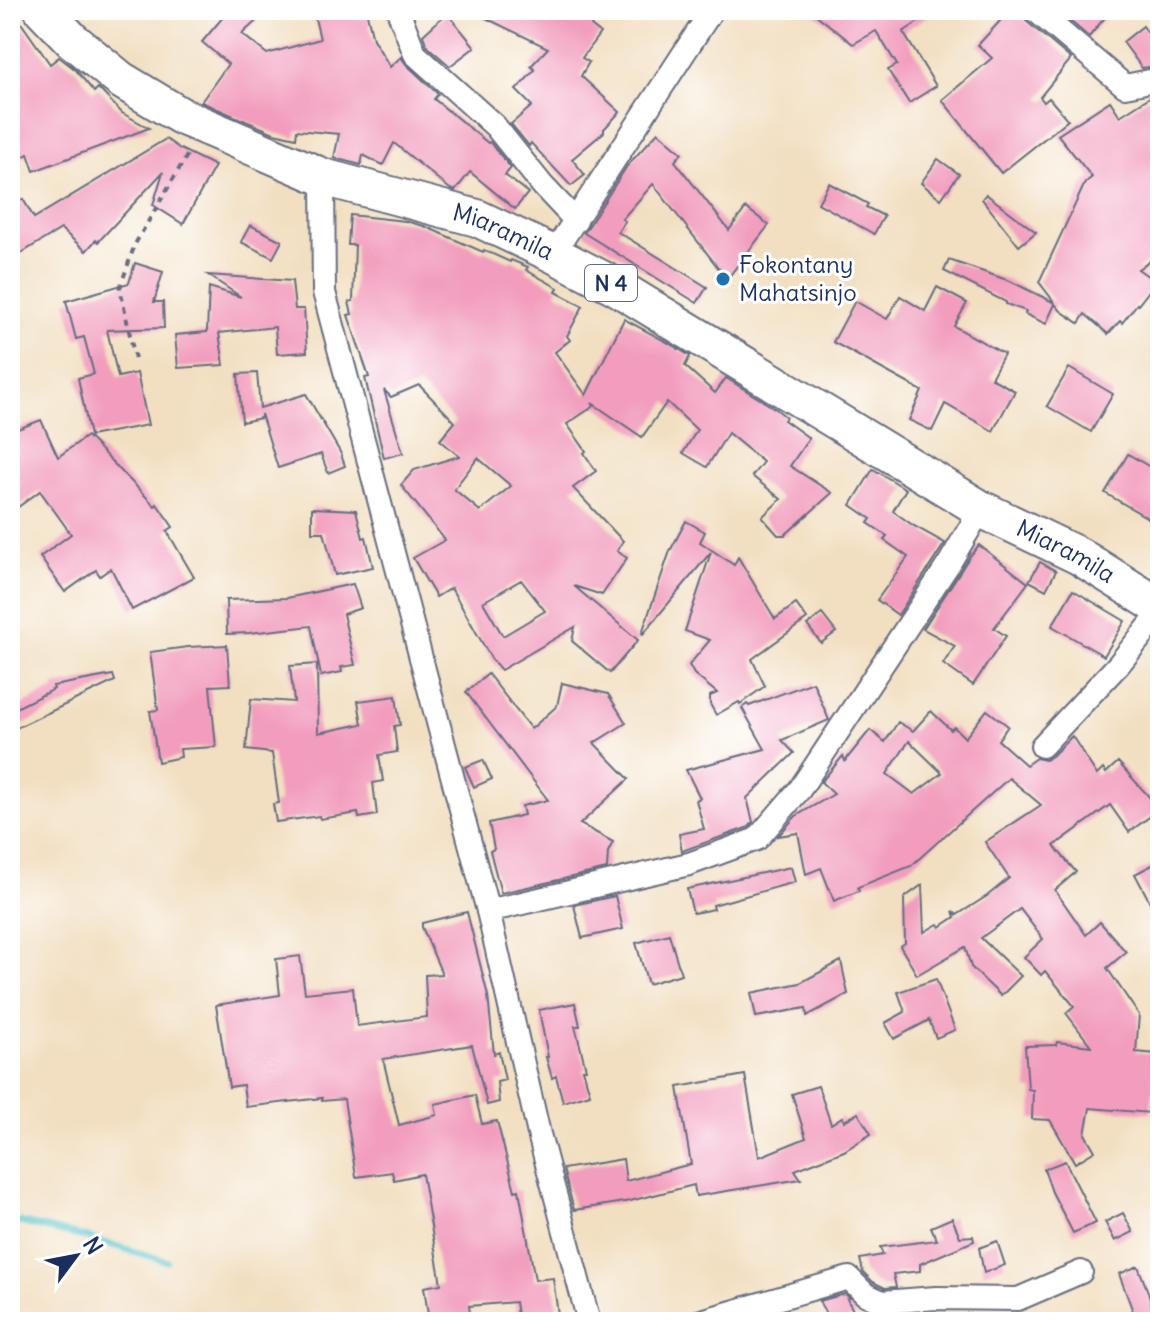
<svg xmlns="http://www.w3.org/2000/svg" width="1170" height="1332" viewBox="0 0 1170 1332" font-family="Delius,sans-serif">
<rect width="100%" height="100%" fill="#fff"/>
<filter id="ink" filterUnits="userSpaceOnUse"><feTurbulence type="fractalNoise" baseFrequency=".0125" numOctaves="2"/><feDisplacementMap in="SourceGraphic" scale="16" xChannelSelector="R" yChannelSelector="G"/><feConvolveMatrix kernelMatrix="1 2 1 2 8 2 1 2 1" color-interpolation-filters="sRGB"/></filter>
<filter id="wash" filterUnits="userSpaceOnUse"><feTurbulence type="fractalNoise" baseFrequency=".006" numOctaves="4" result="noise"/><feDisplacementMap in="SourceGraphic" scale="32" xChannelSelector="R" yChannelSelector="G"/><feGaussianBlur stdDeviation="1.8" result="paint"/><feColorMatrix in="noise" values="0 0 0 0 0 0 0 0 0 0 0 0 0 0 0 0 0 1.4 0 .05"/><feComposite in="paint" operator="in"/></filter>
<g filter="url(#wash)">
<rect width="100%" height="100%" fill="#f2dfc1"/>
<g fill="none" stroke-linecap="round" stroke-linejoin="round">
<path stroke="#54c2ca" stroke-width="7" d="M 10,1220 L 85,1237 L 167,1261"/>
</g>
<g id="blocks">
<g fill="#f29dbd" fill-rule="evenodd">
<path d="M 10,10 L 12,10 L 50,64 L 59,57 L 76,70 L 94,92 L 98,88 L 122,113 L 149,128 L 34,171 L 28,154 L 10,164 Z"/>
<path d="M 229,10 L 268,10 L 242,34 L 267,54 L 320,39 L 313,10 L 366,10 L 373,39 L 390,67 L 401,57 L 406,64 L 438,94 L 434,99 L 488,143 L 490,142 L 511,168 L 505,175 L 528,193 L 515,209 L 470,172 L 455,191 L 450,189 L 394,143 L 383,165 L 363,155 L 361,165 L 334,158 L 339,134 L 297,130 L 296,138 L 274,133 L 201,102 L 228,64 L 202,42 Z"/>
<path d="M 469,10 L 601,10 L 591,26 L 600,33 L 582,58 L 589,62 L 581,76 L 620,112 L 604,129 L 604,132 L 572,159 L 585,175 L 571,186 L 531,143 L 529,146 L 511,124 L 532,106 L 516,90 L 535,70 L 531,66 L 548,48 Z"/>
<path d="M 810,10 L 937,10 L 903,32 L 936,86 L 909,103 L 888,70 L 897,65 L 876,31 L 853,44 Z"/>
<path d="M 1010,10 L 1021,10 L 1026,21 L 1071,59 L 1040,97 L 1044,102 L 1049,98 L 1068,120 L 1001,173 L 942,100 L 992,58 L 978,45 Z"/>
<path d="M 1057,10 L 1111,10 L 1089,37 Z"/>
<path d="M 447,13 L 475,47 L 450,66 L 427,46 L 423,35 Z"/>
<path d="M 1143,26 L 1160,49 L 1160,59 L 1149,67 L 1142,68 L 1123,42 Z"/>
<path d="M 1160,93 L 1160,249 L 1152,255 L 1154,258 L 1138,269 L 1156,282 L 1138,305 L 1137,304 L 1122,323 L 1120,321 L 1108,334 L 1085,314 L 1079,323 L 1061,311 L 1055,304 L 1046,324 L 1025,314 L 1026,311 L 1006,304 L 1006,302 L 944,271 L 949,260 L 1010,281 L 1055,303 L 1039,282 L 1085,183 L 1092,177 L 1058,135 L 1110,101 L 1120,116 L 1153,95 Z"/>
<path d="M 658,132 L 682,153 L 675,161 L 729,230 L 746,208 L 769,225 L 727,279 L 653,184 L 622,219 L 625,221 L 618,232 L 707,287 L 697,303 L 584,233 L 627,166 Z"/>
<path d="M 166,139 L 180,149 L 215,166 L 183,224 L 153,205 L 163,172 L 98,242 L 96,240 L 86,251 L 61,229 L 10,260 L 10,207 L 23,199 L 34,218 Z"/>
<path d="M 938,159 L 959,174 L 941,199 L 921,183 Z"/>
<path d="M 829,183 L 868,204 L 866,207 L 884,216 L 874,234 L 818,203 Z"/>
<path d="M 986,194 L 1036,232 L 1019,246 L 982,199 Z"/>
<path d="M 350,215 L 405,221 L 424,226 L 483,252 L 484,250 L 510,262 L 511,260 L 528,267 L 526,270 L 558,288 L 556,292 L 583,306 L 567,336 L 570,340 L 555,352 L 586,395 L 624,319 L 665,341 L 690,356 L 685,366 L 715,393 L 726,378 L 776,409 L 786,417 L 784,420 L 809,438 L 790,466 L 832,493 L 785,535 L 778,535 L 762,517 L 781,499 L 752,476 L 763,462 L 728,433 L 707,467 L 683,453 L 697,430 L 667,402 L 642,437 L 592,403 L 594,406 L 567,424 L 586,451 L 584,453 L 596,471 L 573,488 L 623,541 L 617,551 L 627,558 L 602,595 L 574,586 L 638,640 L 610,673 L 572,641 L 575,627 L 501,670 L 492,660 L 451,588 L 436,597 L 413,558 L 445,540 L 401,485 L 414,470 L 459,456 L 440,440 L 455,422 L 419,385 L 391,397 L 384,390 L 403,453 L 384,458 L 365,378 L 369,377 L 348,315 L 352,314 L 349,302 L 353,301 L 355,245 L 348,245 ZM 478,458 L 511,486 L 480,511 L 454,489 ZM 521,580 L 545,611 L 503,636 L 483,602 Z"/>
<path d="M 250,225 L 282,241 L 273,258 L 241,242 Z"/>
<path d="M 135,263 L 163,272 L 154,302 L 163,302 L 164,328 L 107,330 L 118,377 L 137,373 L 148,425 L 90,436 L 78,378 L 94,374 L 84,337 L 76,339 L 66,301 L 129,283 Z"/>
<path d="M 208,275 L 292,281 L 295,309 L 304,309 L 307,352 L 277,354 L 275,327 L 219,333 L 224,365 L 178,368 L 175,335 L 207,332 L 209,287 L 241,297 Z"/>
<path d="M 937,287 L 967,303 L 954,326 L 1004,354 L 991,378 L 1015,391 L 993,431 L 945,404 L 932,431 L 909,420 L 922,391 L 833,342 L 855,301 L 887,319 L 900,296 L 925,311 Z"/>
<path d="M 1069,368 L 1113,394 L 1091,432 L 1047,406 Z"/>
<path d="M 257,373 L 260,408 L 306,394 L 340,452 L 345,466 L 328,473 L 321,454 L 278,468 L 261,414 L 261,418 L 242,422 L 238,374 Z"/>
<path d="M 41,420 L 58,457 L 87,436 L 155,506 L 157,504 L 173,527 L 167,531 L 194,577 L 132,610 L 111,568 L 100,576 L 96,570 L 65,592 L 40,557 L 71,534 L 40,491 L 10,513 L 10,486 L 20,479 L 10,461 L 10,432 Z"/>
<path d="M 1128,454 L 1160,473 L 1160,525 L 1105,493 Z"/>
<path d="M 873,469 L 906,489 L 893,511 L 914,526 L 945,543 L 898,615 L 877,600 L 908,557 L 884,540 L 887,536 L 868,523 L 871,519 L 851,505 Z"/>
<path d="M 312,508 L 356,510 L 363,538 L 366,537 L 373,567 L 335,575 L 324,532 L 312,532 Z"/>
<path d="M 686,521 L 705,532 L 700,542 L 734,565 L 738,557 L 775,619 L 796,604 L 807,619 L 752,659 L 765,686 L 740,704 L 739,702 L 716,715 L 710,704 L 710,696 L 717,693 L 694,674 L 689,665 L 710,640 L 685,631 L 711,552 L 643,634 L 642,633 L 670,551 Z"/>
<path d="M 979,545 L 1028,583 L 994,628 L 1006,636 L 973,685 L 943,664 L 955,646 L 923,629 L 970,556 Z"/>
<path d="M 1040,562 L 1056,571 L 1046,590 L 1029,581 Z"/>
<path d="M 353,584 L 361,608 L 343,614 L 355,665 L 341,667 L 342,672 L 321,676 L 311,626 L 249,633 L 227,634 L 226,600 L 287,598 Z"/>
<path d="M 1073,590 L 1125,621 L 1104,656 L 1052,626 Z"/>
<path d="M 822,614 L 836,632 L 821,643 L 807,625 Z"/>
<path d="M 227,645 L 230,685 L 210,686 L 216,747 L 180,749 L 181,757 L 158,762 L 150,711 L 158,710 L 150,652 L 188,647 Z"/>
<path d="M 317,664 L 318,733 L 362,724 L 358,701 L 396,696 L 400,725 L 394,726 L 397,752 L 379,755 L 383,781 L 373,783 L 377,815 L 359,818 L 358,813 L 320,819 L 319,816 L 276,822 L 273,804 L 279,803 L 272,753 L 246,750 L 251,699 L 294,702 L 290,666 Z"/>
<path d="M 488,674 L 531,729 L 557,706 L 562,683 L 608,694 L 626,723 L 594,743 L 629,779 L 580,824 L 613,842 L 608,852 L 607,869 L 501,893 L 490,851 L 494,849 L 489,823 L 524,815 L 522,806 L 548,800 L 466,692 Z"/>
<path d="M 113,675 L 115,681 L 10,731 L 10,711 L 54,689 L 53,686 Z"/>
<path d="M 813,682 L 829,720 L 782,740 L 794,753 L 747,798 L 753,822 L 749,827 L 682,851 L 679,834 L 704,829 L 696,800 L 700,798 L 686,770 L 765,749 L 742,708 L 747,704 L 749,706 Z"/>
<path d="M 987,710 L 1008,726 L 998,740 L 1026,765 L 1036,758 L 1045,760 L 1052,756 L 1072,736 L 1097,775 L 1103,769 L 1106,773 L 1118,762 L 1160,809 L 1129,832 L 1110,805 L 1054,846 L 1076,872 L 1055,890 L 1086,935 L 1100,922 L 1126,952 L 1107,968 L 1139,1015 L 1136,1052 L 1157,1054 L 1151,1113 L 1090,1108 L 1085,1134 L 1095,1151 L 1075,1163 L 1050,1120 L 1032,1119 L 1033,1090 L 1028,1089 L 1025,1046 L 1056,1045 L 1057,1042 L 1091,1046 L 1066,1013 L 1074,1006 L 1045,971 L 1041,975 L 1024,957 L 1043,939 L 1020,909 L 981,938 L 1021,976 L 1001,996 L 971,967 L 965,947 L 917,975 L 900,946 L 905,943 L 904,898 L 922,885 L 924,932 L 938,924 L 940,927 L 955,917 L 953,911 L 957,915 L 987,896 L 1009,878 L 985,842 L 1041,805 L 1009,778 L 911,866 L 858,887 L 859,891 L 834,901 L 821,868 L 806,874 L 798,833 L 778,836 L 796,816 L 834,794 L 821,782 L 843,756 L 845,761 L 870,730 L 885,742 L 898,722 L 913,731 L 931,711 L 951,730 L 954,727 L 965,738 ZM 909,741 L 942,773 L 914,794 L 887,774 Z"/>
<path d="M 483,760 L 492,779 L 474,787 L 465,767 Z"/>
<path d="M 1160,861 L 1160,921 L 1135,874 Z"/>
<path d="M 791,867 L 795,882 L 713,905 L 714,909 L 693,913 L 687,889 Z"/>
<path d="M 615,896 L 623,929 L 582,938 L 574,905 Z"/>
<path d="M 467,912 L 488,996 L 494,1054 L 499,1052 L 505,1080 L 497,1082 L 499,1102 L 487,1105 L 472,1045 L 383,1059 L 399,1125 L 437,1115 L 435,1104 L 475,1095 L 482,1124 L 497,1121 L 515,1191 L 519,1190 L 535,1280 L 553,1278 L 559,1322 L 518,1322 L 515,1302 L 469,1306 L 471,1322 L 429,1322 L 424,1287 L 441,1284 L 422,1174 L 394,1180 L 392,1172 L 356,1177 L 344,1099 L 322,1101 L 322,1098 L 246,1107 L 243,1085 L 229,1087 L 216,1005 L 280,995 L 276,959 L 300,956 L 305,993 L 353,988 L 357,1026 L 427,1017 L 425,975 L 442,974 L 422,927 L 422,923 Z"/>
<path d="M 669,934 L 681,974 L 648,984 L 636,943 Z"/>
<path d="M 841,961 L 848,994 L 807,1016 L 806,1008 L 756,1017 L 751,993 L 800,983 Z"/>
<path d="M 936,979 L 955,1030 L 936,1038 L 929,1020 L 894,1039 L 885,1023 L 905,1012 L 898,992 Z"/>
<path d="M 575,1003 L 580,1026 L 575,1026 L 586,1069 L 583,1069 L 590,1094 L 563,1102 L 556,1076 L 552,1078 L 546,1057 L 548,1057 L 539,1010 Z"/>
<path d="M 745,1075 L 759,1157 L 806,1138 L 792,1094 L 818,1086 L 831,1124 L 842,1117 L 844,1121 L 858,1113 L 871,1134 L 844,1151 L 795,1170 L 801,1179 L 696,1196 L 694,1185 L 630,1201 L 574,1210 L 563,1169 L 623,1159 L 626,1181 L 691,1164 L 678,1087 Z"/>
<path d="M 1065,1161 L 1096,1223 L 1073,1233 L 1052,1192 L 1044,1169 Z"/>
<path d="M 1123,1213 L 1133,1232 L 1115,1241 L 1105,1222 Z"/>
<path d="M 952,1218 L 960,1237 L 973,1236 L 974,1241 L 920,1264 L 920,1271 L 893,1274 L 896,1287 L 885,1288 L 873,1282 L 863,1272 L 860,1259 L 883,1255 L 880,1247 L 937,1240 L 931,1227 Z"/>
<path d="M 997,1241 L 1005,1265 L 984,1273 L 979,1248 Z"/>
<path d="M 1138,1266 L 1148,1292 L 1156,1322 L 1137,1322 L 1119,1274 Z"/>
<path d="M 845,1294 L 850,1298 L 847,1299 L 856,1316 L 844,1322 L 830,1322 L 819,1301 Z"/>
</g>
</g>
</g>
<g filter="url(#ink)">
<use href="#blocks" fill-opacity="0" stroke="#666d81" stroke-width="2"/>
<g fill="none" stroke-linecap="round" stroke-linejoin="round">
<defs>
<g id="street">
<path d="M 398,10 L 415,54 L 495,126 L 543,186 L 576,221"/>
<path d="M 1035,10 L 1125,86 L 1160,79"/>
<path d="M 323,177 L 324,292 L 488,911 L 539,1134 L 589,1322"/>
<path d="M 553,254 L 712,10"/>
<path d="M 1042,746 L 1119,664 L 1160,613"/>
<path d="M 488,911 L 689,864 L 757,839 L 800,789 L 950,562 L 981,509"/>
<path d="M 698,1322 L 849,1278 L 865,1294 L 882,1302 L 936,1298 L 1018,1299 L 1081,1272"/>
</g>
<g id="primary">
<path id="s1" d="M 43,10 L 72,40 L 121,80 L 181,116 L 323,177 L 477,218 L 553,254 L 615,286 L 981,509 L 1079,556 L 1160,607"/>
</g>
</defs>
<use href="#street" stroke="#666d81" stroke-width="26"/>
<use href="#primary" stroke="#666d81" stroke-width="40"/>
<path stroke="#666d81" stroke-width="4" stroke-dasharray="6 6" stroke-linecap="butt" d="M 135,359 L 120,288 L 135,244 L 189,152"/>
<use href="#street" stroke="#fff" stroke-width="22"/>
<use href="#primary" stroke="#fff" stroke-width="36"/>
</g>
</g>
<circle fill="#1f6fb2" stroke="#fff" stroke-width="3" cx="723" cy="279" r="8"/>
<g text-anchor="middle" stroke-width="6" stroke-linejoin="round" paint-order="stroke">
<rect fill="#fff" stroke="#5f6d8e" stroke-width="2" x="585" y="265" width="52" height="36" rx="6"/>
<g font-size="22" font-weight="bold" fill="#1b2f5e">
<text x="611" y="291">N 4</text>
</g>
<g font-size="24" fill="#1b2f5e" stroke="#fff">
<text dy="8" stroke="none"><textPath href="#s1" startOffset="518">Miaramila</textPath></text>
<text dy="8" stroke="none"><textPath href="#s1" startOffset="1166">Miaramila</textPath></text>
</g>
<g font-size="24" fill="#1b2f5e" stroke="#fff" text-anchor="start">
<text x="739" y="273">Fokontany<tspan x="739" dy="28">Mahatsinjo</tspan></text>
</g>
</g>
<rect width="1170" height="1332" fill="none" stroke="#fff" stroke-width="40"/>
<g transform="translate(76 1256) rotate(58)" stroke="#ffffff" stroke-width="6" paint-order="stroke">
<path d="M0-6L14 30L0 20L-14 30Z" fill="#1b2f5e"/>
<text y="-12" font-size="22" font-weight="bold" text-anchor="middle" fill="#1b2f5e">N</text>
</g>
</svg>
